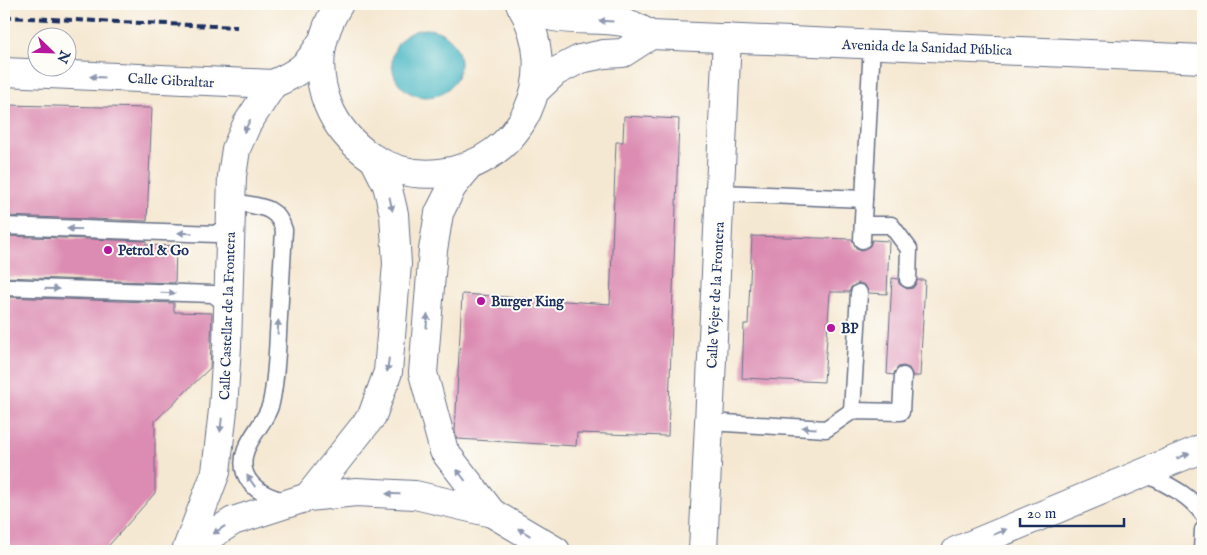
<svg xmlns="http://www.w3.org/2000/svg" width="1207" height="555" viewBox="0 0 1207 555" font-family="'IM FELL English',serif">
<rect width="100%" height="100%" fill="#fdfcf7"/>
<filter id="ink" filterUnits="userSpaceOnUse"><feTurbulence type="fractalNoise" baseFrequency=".02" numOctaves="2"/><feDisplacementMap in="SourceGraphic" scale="10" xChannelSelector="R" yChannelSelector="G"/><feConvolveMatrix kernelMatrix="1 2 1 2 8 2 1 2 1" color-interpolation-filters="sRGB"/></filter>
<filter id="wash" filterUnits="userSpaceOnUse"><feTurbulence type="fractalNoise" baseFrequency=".0096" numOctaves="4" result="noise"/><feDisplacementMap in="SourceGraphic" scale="20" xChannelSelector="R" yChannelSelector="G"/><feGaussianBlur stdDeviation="1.12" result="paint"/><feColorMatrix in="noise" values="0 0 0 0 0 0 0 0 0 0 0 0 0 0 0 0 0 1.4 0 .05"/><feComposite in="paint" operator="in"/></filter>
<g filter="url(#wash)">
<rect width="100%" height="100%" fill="#f5e8d2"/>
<circle fill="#49b7c4" stroke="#327391" cx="426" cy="63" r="34"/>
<g id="blocks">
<g fill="#dc8cb2">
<path d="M 4,105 L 152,108 L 147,221 L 4,216 Z"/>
<path d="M 624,116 L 679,119 L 668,436 L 577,433 L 576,446 L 457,439 L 455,432 L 462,294 L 610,304 L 616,142 L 623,142 Z"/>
<path d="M 4,236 L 146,241 L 146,245 L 176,246 L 175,283 L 4,277 Z"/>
<path d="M 752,236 L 852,239 L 856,248 L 862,250 L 870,246 L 872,240 L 889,241 L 887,294 L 869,293 L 865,285 L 859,283 L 851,287 L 849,292 L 830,292 L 824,382 L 742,378 L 744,324 L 748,324 Z"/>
<path d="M 892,278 L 898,279 L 899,284 L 907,289 L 913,288 L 918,280 L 925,280 L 920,376 L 913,376 L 909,368 L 903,366 L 898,367 L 893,375 L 887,374 Z"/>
<path d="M 4,297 L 174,303 L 174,312 L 212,313 L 210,368 L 155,421 L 155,493 L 104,551 L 4,551 Z"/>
</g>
</g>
</g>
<g filter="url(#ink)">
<use href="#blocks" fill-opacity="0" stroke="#677087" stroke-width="1"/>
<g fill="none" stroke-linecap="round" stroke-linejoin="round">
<defs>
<g id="lane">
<path d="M 720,193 L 864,199 L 872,44"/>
<path d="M 231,209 L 239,203 C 261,207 277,206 284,230 C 282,265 280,299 278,334 C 277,357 276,380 271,403 C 266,426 236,446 245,473 C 251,490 271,499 288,501"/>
<path d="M 863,225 L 891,225 L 909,249 L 908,279"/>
<path d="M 4,226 L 216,234 L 230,223"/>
<path d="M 862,240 L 864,199"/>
<path d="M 4,287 L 213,294 L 221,300 L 227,313"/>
<path d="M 852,411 L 859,293"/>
<path d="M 709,422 L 826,429 L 852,411 L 901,412 L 903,376"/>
<path d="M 1143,472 C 1165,484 1188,493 1203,514"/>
<path d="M 1202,551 L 1203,530"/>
</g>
<g id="street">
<path d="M 186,551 L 216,472 L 223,410 L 227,346 L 232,176 L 236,149 L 247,124 L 273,84"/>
<path d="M 703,551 L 727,38"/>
<path d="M 956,551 L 1203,448"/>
</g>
<g id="secondary">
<path d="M 339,4 C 319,36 314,69 328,105 C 337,127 352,144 371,157 C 392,170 416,176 440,173 C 524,162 563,74 520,4"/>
<path d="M 523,4 C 551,26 590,16 623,22 C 632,24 643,31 651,35 L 1203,59"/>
<path d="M 4,72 L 273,84 C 298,73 307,67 321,43"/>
<path d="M 536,90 L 555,72 L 580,59 L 604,54 L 623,53 L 651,35"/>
<path d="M 470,165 L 452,187 L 439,213 L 433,250 L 423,373 L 444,451 L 492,513"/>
<path d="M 308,497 L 372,416 L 388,372 L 397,264 L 394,214 L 387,185 L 374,159"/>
<path d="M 187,551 L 233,521 L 308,497 L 356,492 L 415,495 L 492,513 L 556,551"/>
</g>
</defs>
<use href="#lane" stroke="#677087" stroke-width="19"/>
<use href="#street" stroke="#677087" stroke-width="30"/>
<use href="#secondary" stroke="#677087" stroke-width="30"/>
<use href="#lane" stroke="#fff" stroke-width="16"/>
<use href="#street" stroke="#fff" stroke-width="28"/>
<use href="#secondary" stroke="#fff" stroke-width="28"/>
<path stroke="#1b2f5e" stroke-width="4" stroke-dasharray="8 4" stroke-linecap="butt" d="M 4,17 L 237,27"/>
</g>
<defs><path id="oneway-solid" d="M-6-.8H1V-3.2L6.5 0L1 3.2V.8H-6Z" transform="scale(1.25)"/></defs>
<g fill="#8d97ae">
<use href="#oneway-solid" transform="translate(606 21) rotate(-176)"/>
<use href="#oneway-solid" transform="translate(97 77) rotate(-177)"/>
<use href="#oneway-solid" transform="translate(247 126) rotate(117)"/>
<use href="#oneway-solid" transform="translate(391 204) rotate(78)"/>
<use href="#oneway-solid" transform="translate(74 229) rotate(-178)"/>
<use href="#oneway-solid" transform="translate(185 233) rotate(-178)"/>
<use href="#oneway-solid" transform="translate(52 289) rotate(2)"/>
<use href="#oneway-solid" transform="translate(168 293) rotate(2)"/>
<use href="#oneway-solid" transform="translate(427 321) rotate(-85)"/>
<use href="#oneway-solid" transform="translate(278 327) rotate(-87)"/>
<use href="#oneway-solid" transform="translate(388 365) rotate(97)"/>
<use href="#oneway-solid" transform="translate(221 425) rotate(96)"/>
<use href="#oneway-solid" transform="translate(809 428) rotate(-177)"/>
<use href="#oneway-solid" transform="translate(1183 456) rotate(-22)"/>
<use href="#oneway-solid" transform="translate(461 475) rotate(-127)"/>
<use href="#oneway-solid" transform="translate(251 481) rotate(-125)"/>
<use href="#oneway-solid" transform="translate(393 494) rotate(-178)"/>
<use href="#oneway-solid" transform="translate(219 530) rotate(146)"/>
<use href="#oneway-solid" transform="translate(524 532) rotate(-149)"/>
<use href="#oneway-solid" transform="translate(1000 532) rotate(-23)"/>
</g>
</g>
<g fill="#b5179e" stroke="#fdfcf7" stroke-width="2">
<circle cx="108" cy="250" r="5"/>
<circle cx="481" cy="301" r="5"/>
<circle cx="831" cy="328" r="5"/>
</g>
<g text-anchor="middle" stroke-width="4" stroke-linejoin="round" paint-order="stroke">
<g font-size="14" fill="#1b2f5e" stroke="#fdfcf7">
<text transform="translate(927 47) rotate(2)" y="5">Avenida de la Sanidad Pública</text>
<text transform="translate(171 80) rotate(3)" y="5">Calle Gibraltar</text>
<text transform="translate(715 295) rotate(-87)" y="5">Calle Vejer de la Frontera</text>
<text transform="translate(227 316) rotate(-88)" y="5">Calle Castellar de la Frontera</text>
</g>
<g font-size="14" font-weight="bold" fill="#1b2f5e" stroke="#fdfcf7" text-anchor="start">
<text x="118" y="255">Petrol &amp; Go</text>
<text x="491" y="306">Burger King</text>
<text x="841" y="333">BP</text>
</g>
</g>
<rect width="1207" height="555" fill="none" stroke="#fdfcf7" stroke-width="20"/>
<g transform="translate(52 52) rotate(113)"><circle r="24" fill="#fdfcf7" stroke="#a3aaba"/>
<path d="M0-4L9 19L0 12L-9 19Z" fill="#b5179e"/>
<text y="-8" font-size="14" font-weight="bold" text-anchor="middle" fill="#1b2f5e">N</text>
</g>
<path d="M1020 518v8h104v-8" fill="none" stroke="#1b2f5e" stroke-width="2.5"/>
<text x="1027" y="518" font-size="15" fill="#1b2f5e" stroke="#fdfcf7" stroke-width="4" paint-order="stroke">20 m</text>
</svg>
